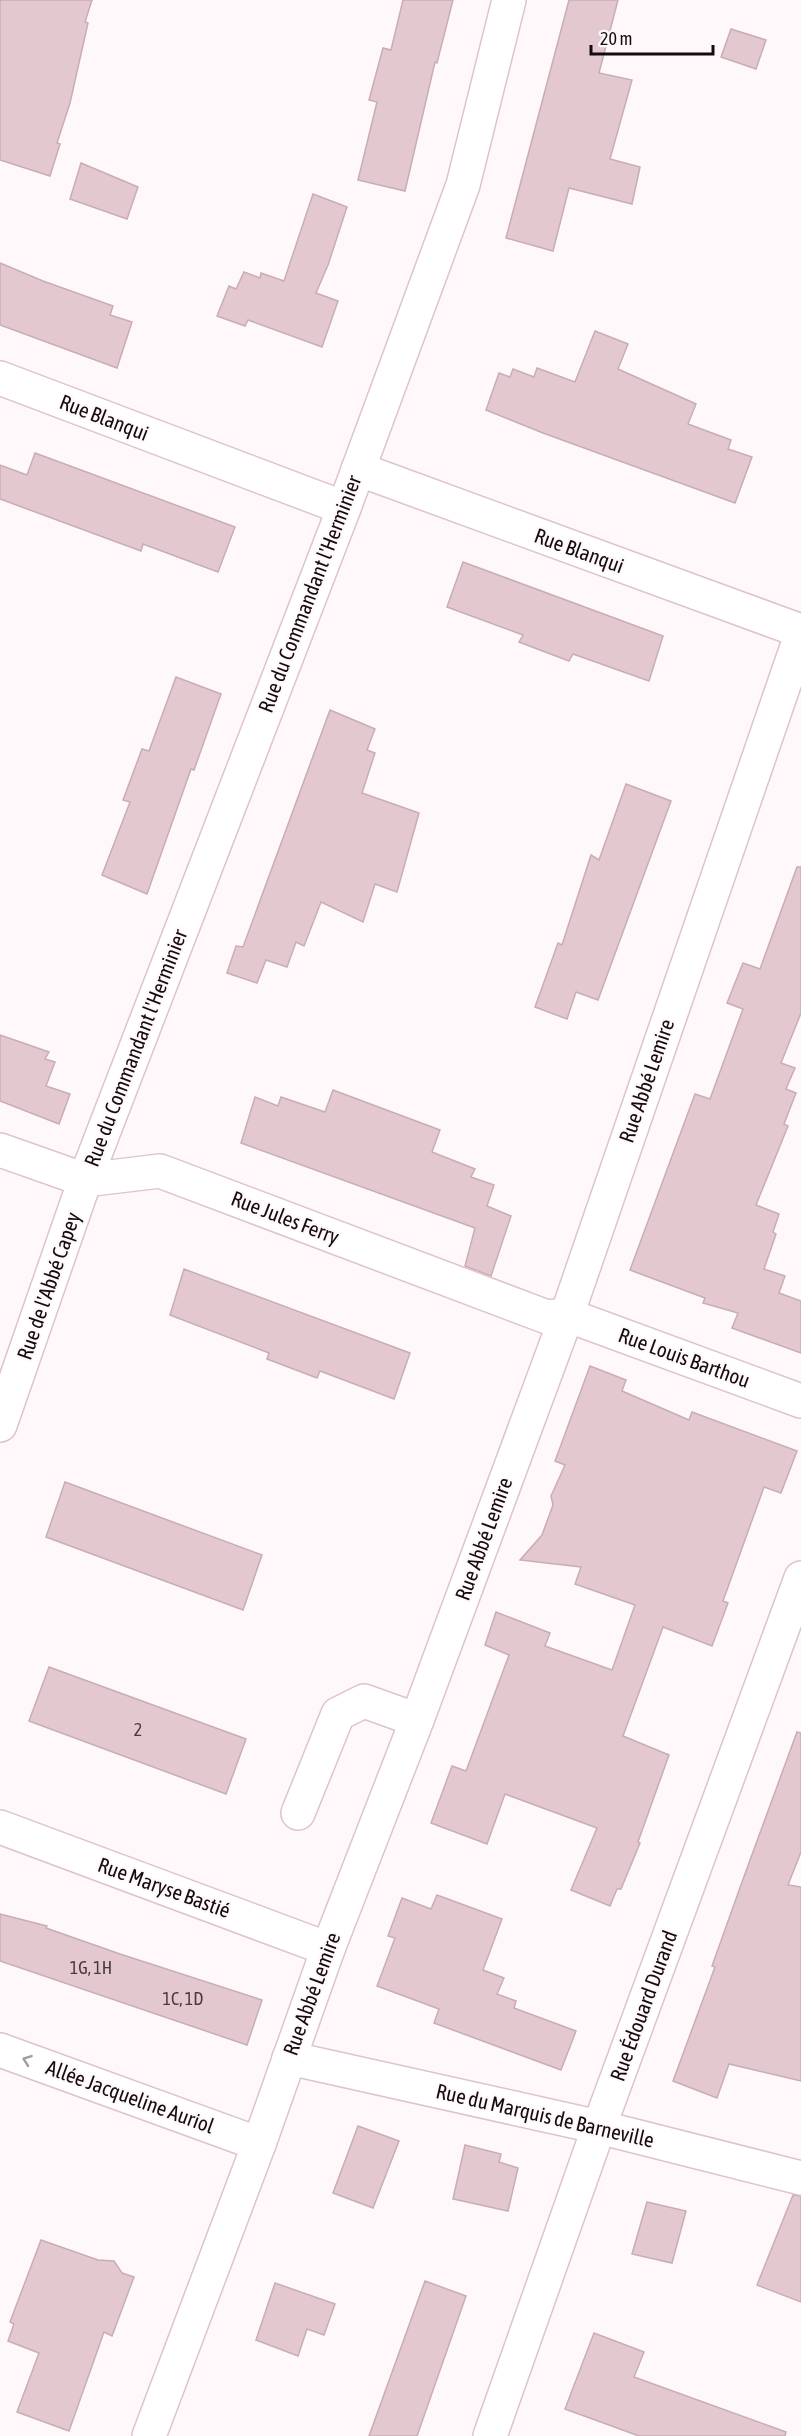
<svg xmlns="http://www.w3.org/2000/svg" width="801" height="2436" viewBox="0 0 801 2436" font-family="'Asap Condensed',sans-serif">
<rect width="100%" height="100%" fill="#fef8fa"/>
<g fill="#e4c8d0" stroke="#c8adb5" stroke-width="1.5">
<path d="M 0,0 L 92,0 L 85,22 L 88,23 L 70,103 L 57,143 L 60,144 L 50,176 L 0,160 Z"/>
<path d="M 403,0 L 453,0 L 437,63 L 435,62 L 405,191 L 358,180 L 377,102 L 369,100 L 383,48 L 391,50 Z"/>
<path d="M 569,0 L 618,0 L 599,73 L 632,80 L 610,159 L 640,167 L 632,204 L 569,188 L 553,251 L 506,238 Z"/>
<path d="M 731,29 L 766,40 L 756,69 L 721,57 Z"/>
<path d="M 81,163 L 138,187 L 127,219 L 70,199 Z"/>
<path d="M 313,194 L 347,207 L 328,265 L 316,293 L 338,301 L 322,347 L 248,320 L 245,326 L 217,316 L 229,286 L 236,289 L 244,272 L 260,278 L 261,273 L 284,281 Z"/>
<path d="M 0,263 L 43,281 L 113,306 L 110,315 L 132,322 L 117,368 L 0,325 Z"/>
<path d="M 595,331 L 628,344 L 618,369 L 696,404 L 688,424 L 731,440 L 728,449 L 752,457 L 735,503 L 543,433 L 486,410 L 499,373 L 510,377 L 513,369 L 534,377 L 537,368 L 575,382 Z"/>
<path d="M 35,453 L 235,527 L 218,572 L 143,544 L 141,551 L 0,499 L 0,465 L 27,475 Z"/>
<path d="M 463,562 L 663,636 L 649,681 L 573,654 L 569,661 L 519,642 L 523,635 L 447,607 Z"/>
<path d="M 176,677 L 221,694 L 194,770 L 191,769 L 147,894 L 102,875 L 130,802 L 123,800 L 142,749 L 149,751 Z"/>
<path d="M 330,710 L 375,729 L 367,750 L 375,753 L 362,793 L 419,813 L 397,892 L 375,884 L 363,922 L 321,902 L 304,946 L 296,942 L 287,967 L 266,960 L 257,983 L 227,973 L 236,946 L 243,947 Z"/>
<path d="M 626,784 L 671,801 L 598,1000 L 576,992 L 567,1019 L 535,1007 L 558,943 L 562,945 L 591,855 L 599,860 Z"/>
<path d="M 797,867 L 801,867 L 801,1013 L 781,1063 L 795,1068 L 786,1089 L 796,1093 L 784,1124 L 788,1126 L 756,1205 L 779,1214 L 773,1232 L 776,1234 L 764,1269 L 785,1276 L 779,1293 L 801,1301 L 801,1353 L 732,1328 L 738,1313 L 703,1303 L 705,1298 L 630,1270 L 695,1094 L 710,1099 L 743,1009 L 727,1003 L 743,963 L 760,969 Z"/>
<path d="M 0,1035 L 49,1052 L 45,1059 L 55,1062 L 46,1086 L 70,1094 L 59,1124 L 0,1101 Z"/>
<path d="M 333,1090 L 440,1130 L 432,1152 L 475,1169 L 471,1177 L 494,1185 L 487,1206 L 511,1216 L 491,1276 L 465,1266 L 475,1228 L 241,1143 L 255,1097 L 278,1106 L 281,1097 L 325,1112 Z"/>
<path d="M 184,1269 L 410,1353 L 394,1399 L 320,1371 L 317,1378 L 267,1359 L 269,1353 L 170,1315 Z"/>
<path d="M 590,1366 L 626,1380 L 622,1391 L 689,1420 L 692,1412 L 797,1451 L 781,1493 L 764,1487 L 723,1601 L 728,1603 L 712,1646 L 663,1627 L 623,1736 L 669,1755 L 638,1842 L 640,1843 L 621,1889 L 617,1889 L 610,1906 L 571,1890 L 597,1828 L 505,1794 L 487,1844 L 431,1823 L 452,1766 L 466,1771 L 509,1655 L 485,1645 L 496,1612 L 550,1633 L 545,1646 L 612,1670 L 635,1605 L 575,1584 L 581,1567 L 520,1560 L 542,1535 L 553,1505 L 551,1496 L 565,1465 L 555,1461 Z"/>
<path d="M 65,1482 L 262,1555 L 243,1610 L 46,1537 Z"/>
<path d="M 49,1667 L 246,1739 L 226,1794 L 29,1721 Z"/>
<path d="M 797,1732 L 801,1733 L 801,1852 L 788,1885 L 801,1887 L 801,2081 L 729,2064 L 717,2098 L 673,2081 L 715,1967 L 712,1966 L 742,1882 Z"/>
<path d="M 437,1895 L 502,1919 L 483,1970 L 504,1978 L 497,1994 L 516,2001 L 514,2008 L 576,2031 L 561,2070 L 434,2023 L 439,2009 L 377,1986 L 395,1938 L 388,1936 L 402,1898 L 431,1909 Z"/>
<path d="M 0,1914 L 47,1926 L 46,1928 L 120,1954 L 262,2000 L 247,2045 L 0,1961 Z"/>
<path d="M 358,2126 L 399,2141 L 373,2208 L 333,2193 Z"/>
<path d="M 465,2145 L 501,2154 L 499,2162 L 518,2168 L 508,2211 L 453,2199 Z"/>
<path d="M 793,2195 L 801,2196 L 801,2302 L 757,2285 Z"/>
<path d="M 647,2202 L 686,2211 L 672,2263 L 632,2254 Z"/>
<path d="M 41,2240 L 98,2260 L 114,2261 L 122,2273 L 134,2277 L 112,2336 L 104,2332 L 69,2431 L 17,2412 L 39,2353 L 8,2341 L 14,2324 L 10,2322 Z"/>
<path d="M 425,2281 L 466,2296 L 417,2436 L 369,2436 Z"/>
<path d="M 275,2283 L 335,2304 L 324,2335 L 307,2329 L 298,2356 L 256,2340 Z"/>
<path d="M 594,2333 L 644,2352 L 634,2377 L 786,2432 L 785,2436 L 639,2436 L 565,2409 Z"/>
</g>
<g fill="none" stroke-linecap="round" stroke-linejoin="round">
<defs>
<g id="minor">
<path d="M 0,378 L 344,508"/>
<path d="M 358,469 L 801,631"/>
<path d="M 0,1150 L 85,1180 L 160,1171 L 547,1317 L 567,1315 L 801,1401"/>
<path d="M 0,1425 L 85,1180 L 344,508 L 463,185 L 509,0"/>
<path d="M 298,1813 L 338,1714 L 364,1701 L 417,1720"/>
<path d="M 0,1827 L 328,1949"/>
<path d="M 0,2050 L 259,2144"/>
<path d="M 289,2058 L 599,2127 L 801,2178"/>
<path d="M 149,2436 L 259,2144 L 328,1949 L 417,1720 L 567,1315 L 801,635"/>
<path d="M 490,2436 L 599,2127 L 801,1578"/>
</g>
</defs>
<use href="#minor" stroke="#dfc3cb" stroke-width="36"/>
<use href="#minor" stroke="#fff" stroke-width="33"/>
</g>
<defs><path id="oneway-chevron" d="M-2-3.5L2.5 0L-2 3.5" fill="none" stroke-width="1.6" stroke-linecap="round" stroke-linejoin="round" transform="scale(1.5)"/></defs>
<use stroke="#a19d9f" href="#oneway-chevron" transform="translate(27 2060) rotate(-160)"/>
<g text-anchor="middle" stroke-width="4.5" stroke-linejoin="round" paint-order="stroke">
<g font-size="18" fill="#483a3e">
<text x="138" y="1736">2</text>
<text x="91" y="1974">1G, 1H</text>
<text x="183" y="2005">1C, 1D</text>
</g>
<g font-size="21" fill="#140b0e" stroke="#fef8fa">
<text transform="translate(104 418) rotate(21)" y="7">Rue Blanqui</text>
<text transform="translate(579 551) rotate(20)" y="7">Rue Blanqui</text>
<text transform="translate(310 594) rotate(-69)" y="7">Rue du Commandant l'Herminier</text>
<text transform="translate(136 1048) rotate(-69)" y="7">Rue du Commandant l'Herminier</text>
<text transform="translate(647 1081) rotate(-71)" y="7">Rue Abbé Lemire</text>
<text transform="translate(285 1218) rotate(21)" y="7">Rue Jules Ferry</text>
<text transform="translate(49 1286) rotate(-71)" y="7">Rue de l'Abbé Capey</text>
<text transform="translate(684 1358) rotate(20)" y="7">Rue Louis Barthou</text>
<text transform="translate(484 1539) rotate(-70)" y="7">Rue Abbé Lemire</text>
<text transform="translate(164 1888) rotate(20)" y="7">Rue Maryse Bastié</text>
<text transform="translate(312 1994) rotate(-70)" y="7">Rue Abbé Lemire</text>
<text transform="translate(644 2006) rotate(-70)" y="7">Rue Édouard Durand</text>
<text transform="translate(130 2097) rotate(20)" y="7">Allée Jacqueline Auriol</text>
<text transform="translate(545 2116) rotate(13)" y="7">Rue du Marquis de Barneville</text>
</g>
</g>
<path d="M591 45v9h122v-9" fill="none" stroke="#140b0e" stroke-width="3"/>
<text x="600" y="45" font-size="18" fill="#140b0e" stroke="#fef8fa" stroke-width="4.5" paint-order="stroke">20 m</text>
</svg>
